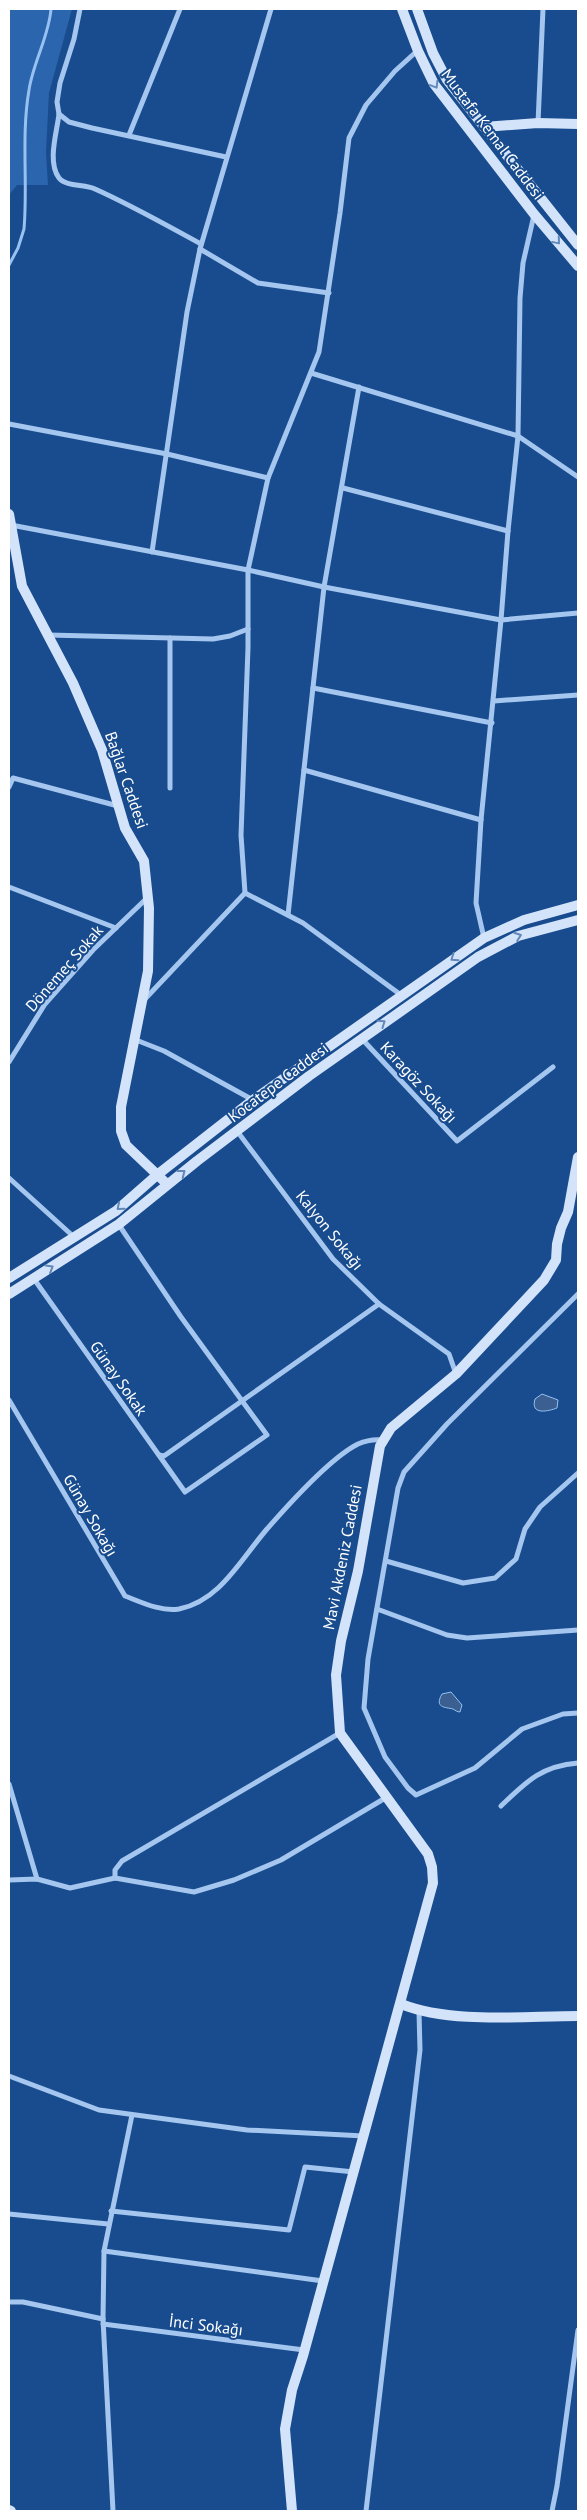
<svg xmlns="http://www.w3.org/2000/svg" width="587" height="2520" viewBox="0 0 587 2520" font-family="'PT Sans',sans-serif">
<rect width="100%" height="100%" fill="#184c8e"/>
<path fill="#2b65ad" d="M 9,9 L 72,9 L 49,93 L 46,152 L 48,185 L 17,185 L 9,195 Z"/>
<g fill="#3a5f90" stroke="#97c1f1">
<path d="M 542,1394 L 558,1400 L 557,1408 C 549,1411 530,1416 535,1399 Z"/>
<path d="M 451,1692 L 462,1705 L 460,1712 C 457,1712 455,1710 453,1709 C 445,1707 434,1708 442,1694 Z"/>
</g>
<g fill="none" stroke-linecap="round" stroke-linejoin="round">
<path stroke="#97c1f1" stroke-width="3" d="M 9,265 L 18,248 L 24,229 C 28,183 21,136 29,90 C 33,63 49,36 51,9"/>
<g stroke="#a5c6ef" stroke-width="5">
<path d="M 80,9 L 74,39 L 60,83 L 57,102 L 59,114 L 69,122 L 92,128 L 226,157"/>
<path d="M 59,114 C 57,132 47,162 59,178 C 66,187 85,184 95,189 C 131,205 166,225 201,244"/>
<path d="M 538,123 L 543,9"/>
<path d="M 129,135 L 180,9"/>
<path d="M 200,249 L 258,283 L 329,293"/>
<path d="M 311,373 L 518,436 L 578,477"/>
<path d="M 9,424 L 167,454 L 268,478"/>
<path d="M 343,488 L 508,531"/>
<path d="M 11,525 L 248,570 L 324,587 L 501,620 L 578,613"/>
<path d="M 152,552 L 187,312 L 200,249 L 271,9"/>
<path d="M 48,635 L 213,639 L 230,636 L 248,629"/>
<path d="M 170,638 L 170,788"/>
<path d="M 313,688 L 492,723"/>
<path d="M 494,701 L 578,695"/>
<path d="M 304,770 L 481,820"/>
<path d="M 9,787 L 13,778 L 118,806"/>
<path d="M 9,887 L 116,928"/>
<path d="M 245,893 L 241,835 L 248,648 L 248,570 L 268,478 L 319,352 L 340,213 L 349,138 L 366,105 L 395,71 L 417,51"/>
<path d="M 288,915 L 324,587 L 359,387"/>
<path d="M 484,938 L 476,903 L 481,820 L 501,620 L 508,531 L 518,436 L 520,298 L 523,263 L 534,215"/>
<path d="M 145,999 L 245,893 L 303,923 L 401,995"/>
<path d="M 362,1039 L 457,1141 L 553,1067"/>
<path d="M 136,1040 L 164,1051 L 253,1100"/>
<path d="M 9,1062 L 45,1004 L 93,950 L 148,897"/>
<path d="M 237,1131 L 333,1259 L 379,1304 L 449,1354 L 456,1374"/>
<path d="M 9,1178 L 74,1237"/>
<path d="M 34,1279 L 185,1492 L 267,1435 L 181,1317 L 119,1225"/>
<path d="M 578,1294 L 447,1424 L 404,1472 L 398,1488 L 368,1659 L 364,1708 L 385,1757 L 408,1788 L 416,1795 L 475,1768 L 522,1729 L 563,1714 L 578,1713"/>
<path d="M 9,1400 L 125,1596 C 141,1602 161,1612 179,1609 C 220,1601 241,1559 267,1529 C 288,1505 330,1458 358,1444 C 367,1440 374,1439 383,1440"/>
<path d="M 159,1455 L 164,1456 L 379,1304"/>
<path d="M 386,1561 L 463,1583 L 495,1578 L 516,1559 L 525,1529 L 540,1507 L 578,1473"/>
<path d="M 377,1609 L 447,1635 L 467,1638 L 578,1630"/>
<path d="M 9,1784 L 37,1879"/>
<path d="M 501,1806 C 526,1782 541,1766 578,1763"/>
<path d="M 115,1878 L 115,1870 L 122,1861 L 340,1733"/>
<path d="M 9,1880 L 37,1879 L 70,1888 L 115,1878 L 194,1892 L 234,1880 L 281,1860 L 387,1797"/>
<path d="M 9,2076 L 99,2110 L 247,2130 L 364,2136"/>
<path d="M 111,2211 L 289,2230 L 305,2167 L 354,2172"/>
<path d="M 9,2214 L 108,2224"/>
<path d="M 104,2251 L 323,2281"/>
<path d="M 9,2302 L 23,2302 L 103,2319"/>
<path d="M 103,2324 L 304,2350"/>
<path d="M 113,2511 L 103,2319 L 104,2251 L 132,2115"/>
<path d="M 366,2511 L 420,2050 L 419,2012"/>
<path d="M 552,2511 L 557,2486 L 578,2330"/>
</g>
<g stroke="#d2e3fa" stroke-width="10">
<path d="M 402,9 L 418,51 L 434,84 L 534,214 L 578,266"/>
<path d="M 417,9 L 433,53 L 447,80 L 578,245"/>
<path d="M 484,127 L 538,123 L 578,124"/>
<path d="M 9,514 L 22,586 L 73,683 L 102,750 L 125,828 L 144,861 L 149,908 L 148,971 L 121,1107 L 121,1131 L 126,1145 L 167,1184"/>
<path d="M 9,1278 L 116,1211 L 157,1175 L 253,1100 L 484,938 L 524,920 L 578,905"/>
<path d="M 9,1294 L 119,1224 L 197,1161 L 309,1076 L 478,957 L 518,936 L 578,920"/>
<path d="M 401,2004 C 451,2024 523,2016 578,2016"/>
<path d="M 9,2510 L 11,2511"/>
<path d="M 292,2511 L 285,2429 L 292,2390 L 303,2356 L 433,1883 L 432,1867 L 428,1854 L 340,1733 L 336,1675 L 341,1641 L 358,1571 L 380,1446 L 391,1428 L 456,1374 L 544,1280 L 556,1260 L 557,1244 L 561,1228 L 568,1212 L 578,1157"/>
</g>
</g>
<defs><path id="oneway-chevron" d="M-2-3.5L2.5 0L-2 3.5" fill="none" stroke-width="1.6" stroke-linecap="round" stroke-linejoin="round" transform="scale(1.25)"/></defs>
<g stroke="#6288b9">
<use href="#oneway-chevron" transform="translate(435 85) rotate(59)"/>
<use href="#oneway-chevron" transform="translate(557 241) rotate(50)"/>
<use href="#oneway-chevron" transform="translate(518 936) rotate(-20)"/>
<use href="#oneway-chevron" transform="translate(454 958) rotate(145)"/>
<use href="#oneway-chevron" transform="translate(382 1023) rotate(-35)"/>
<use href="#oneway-chevron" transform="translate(182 1173) rotate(-38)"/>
<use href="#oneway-chevron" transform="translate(120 1207) rotate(140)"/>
<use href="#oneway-chevron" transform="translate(50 1268) rotate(-31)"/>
</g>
<g text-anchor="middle" stroke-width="4" stroke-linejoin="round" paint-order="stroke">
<g font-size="16" fill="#fff" stroke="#184c8e">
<text transform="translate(493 134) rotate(53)" y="6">Mustafa Kemal Caddesi</text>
<text transform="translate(127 780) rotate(71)" y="6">Bağlar Caddesi</text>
<text transform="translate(64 968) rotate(-49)" y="6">Dönemeç Sokak</text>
<text transform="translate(278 1082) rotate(-37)" y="6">Kocatepe Caddesi</text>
<text transform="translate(419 1082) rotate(47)" y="6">Karagöz Sokağı</text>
<text transform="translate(330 1230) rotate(51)" y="6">Kalyon Sokağı</text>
<text transform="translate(119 1378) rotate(55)" y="6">Günay Sokak</text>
<text transform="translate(91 1515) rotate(60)" y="6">Günay Sokağı</text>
<text transform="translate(342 1557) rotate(-79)" y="6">Mavi Akdeniz Caddesi</text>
<text transform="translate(206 2325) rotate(7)" y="6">İnci Sokağı</text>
</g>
</g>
<rect width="587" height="2520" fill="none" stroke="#ffffff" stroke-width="20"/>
</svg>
